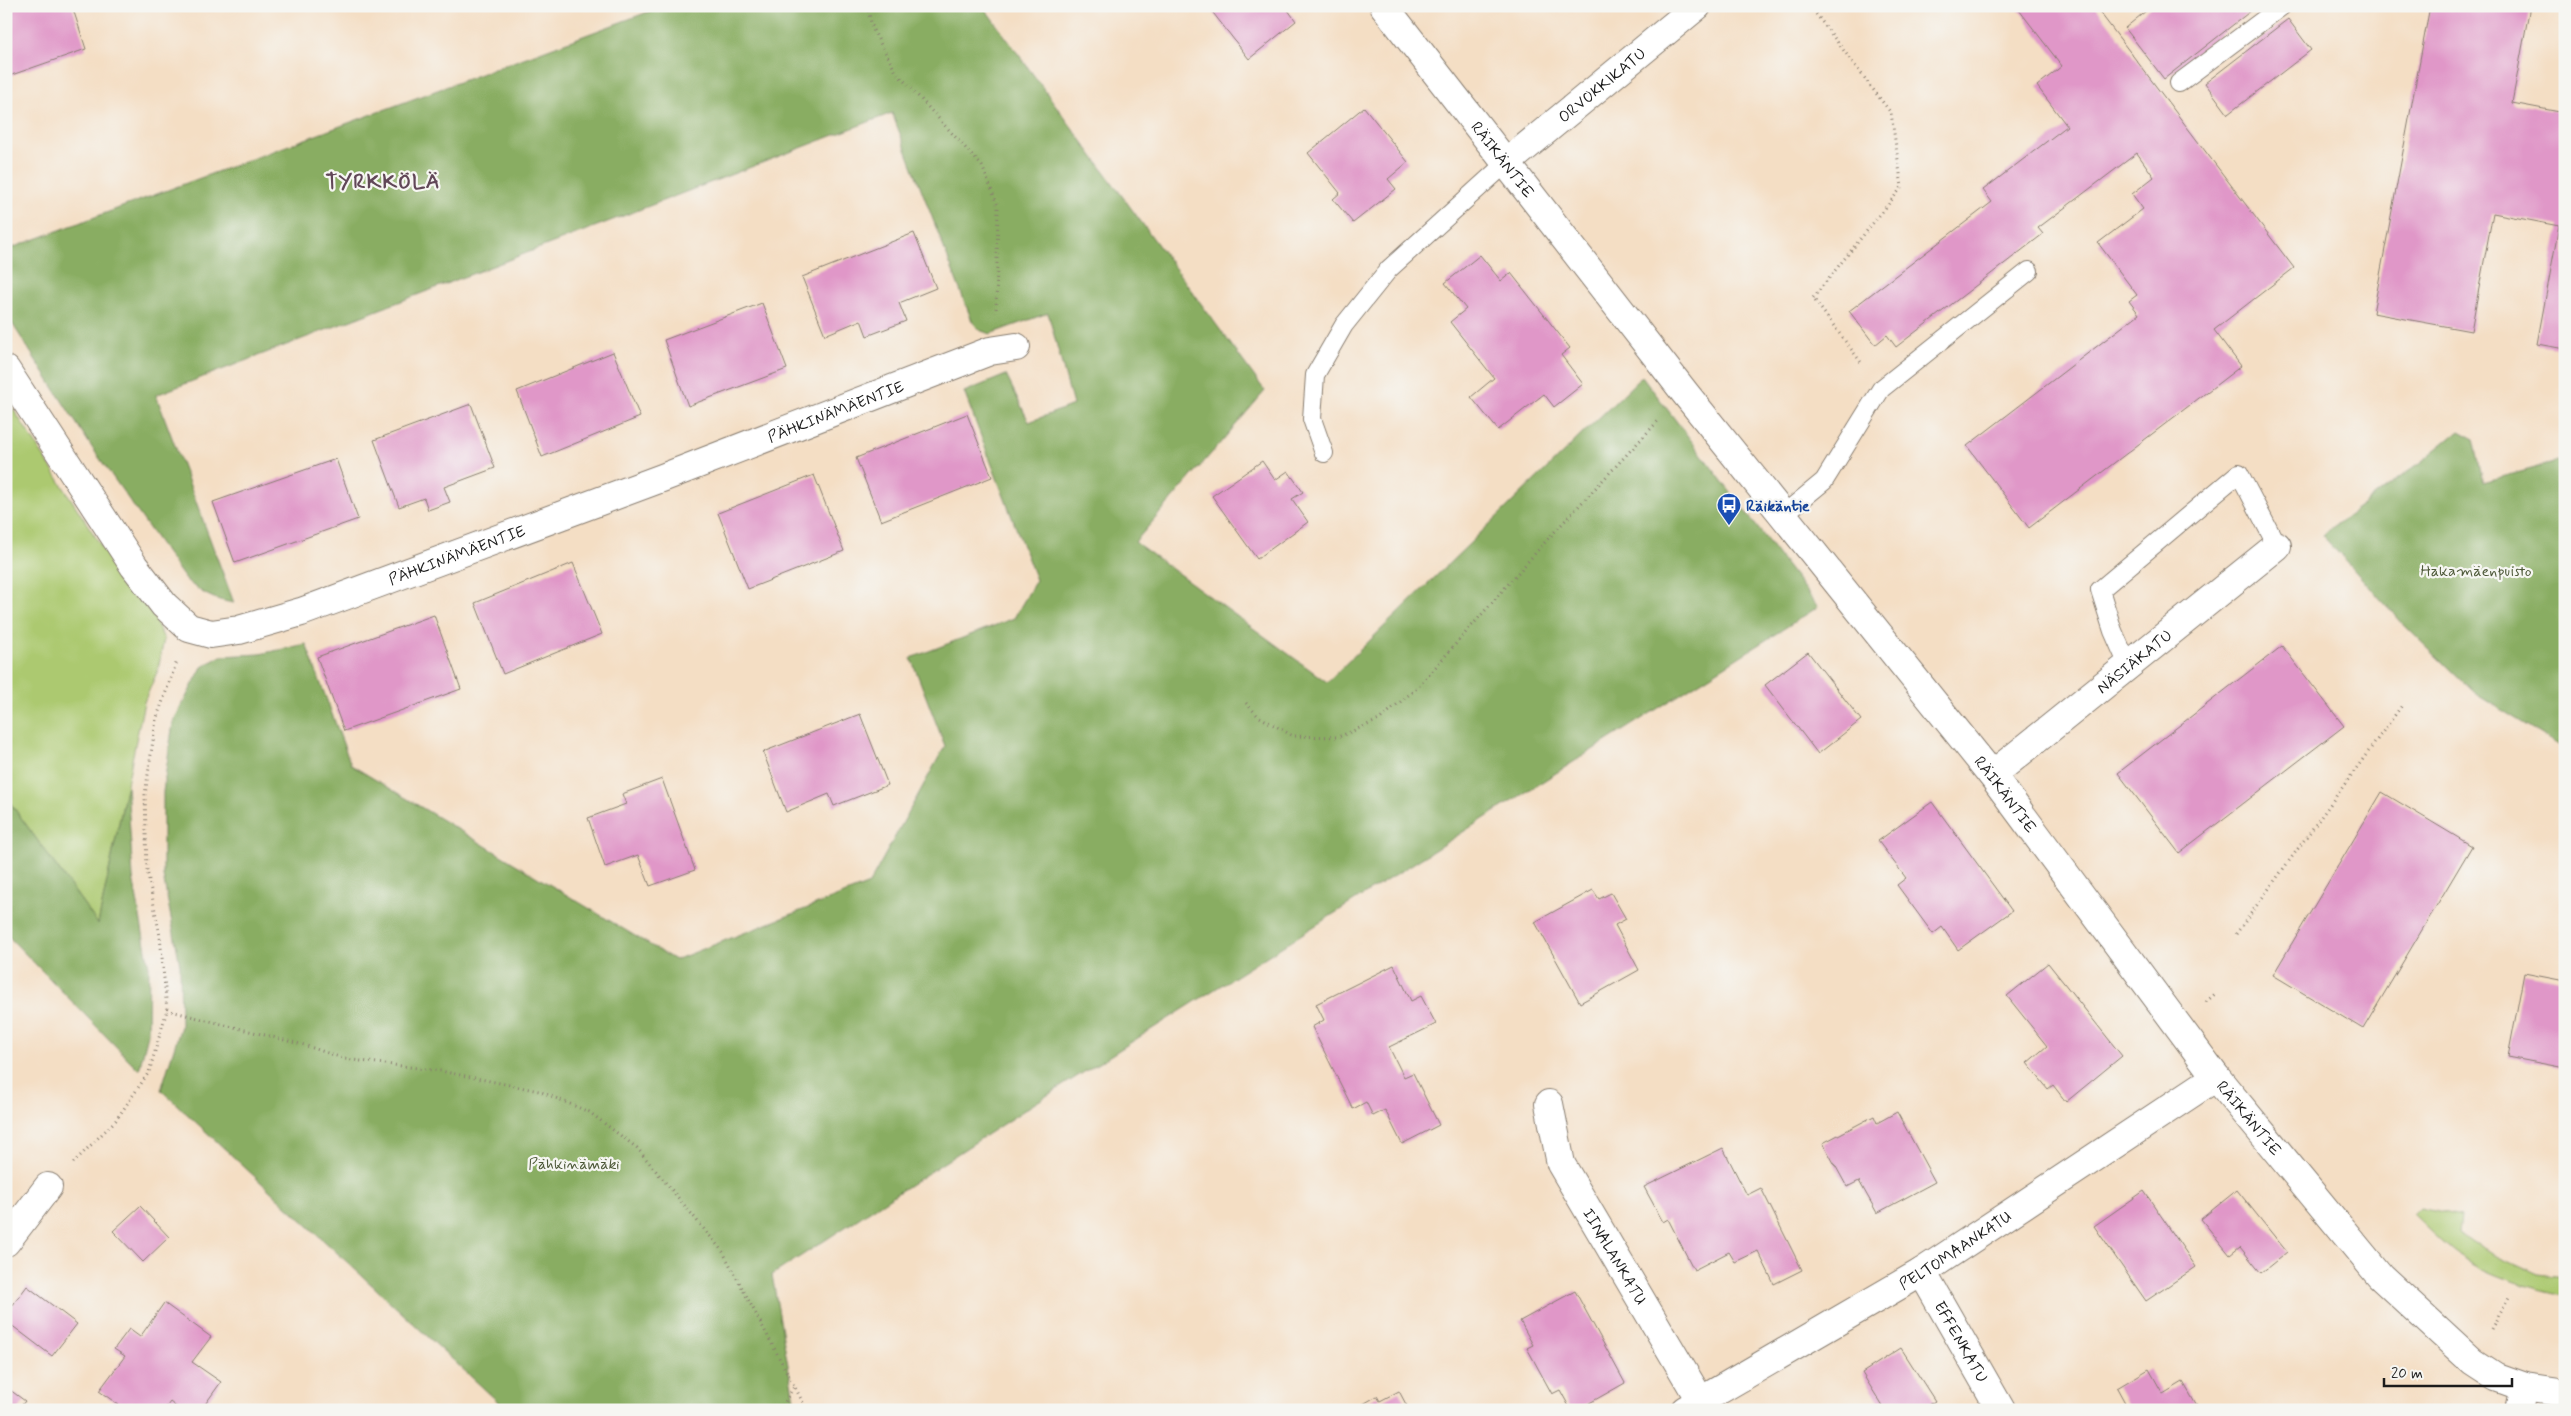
<svg xmlns="http://www.w3.org/2000/svg" width="2571" height="1416" viewBox="0 0 2571 1416" font-family="Mynerve,sans-serif">
<rect width="100%" height="100%" fill="#f6f6f2"/>
<filter id="ink" filterUnits="userSpaceOnUse"><feTurbulence type="fractalNoise" baseFrequency=".02" numOctaves="2"/><feDisplacementMap in="SourceGraphic" scale="10" xChannelSelector="R" yChannelSelector="G"/><feConvolveMatrix kernelMatrix="1 2 1 2 8 2 1 2 1" color-interpolation-filters="sRGB"/></filter>
<filter id="wash" filterUnits="userSpaceOnUse"><feTurbulence type="fractalNoise" baseFrequency=".0096" numOctaves="4" result="noise"/><feDisplacementMap in="SourceGraphic" scale="20" xChannelSelector="R" yChannelSelector="G"/><feGaussianBlur stdDeviation="1.12" result="paint"/><feColorMatrix in="noise" values="0 0 0 0 0 0 0 0 0 0 0 0 0 0 0 0 0 1.4 0 .05"/><feComposite in="paint" operator="in"/></filter>
<g filter="url(#wash)">
<rect width="100%" height="100%" fill="#f4dec4"/>
<g fill="#acc970" stroke="#647246">
<path d="M 6,398 L 120,575 L 153,616 L 164,639 L 158,670 L 144,702 L 98,924 L 6,797 Z"/>
<path d="M 2420,1207 L 2460,1216 L 2458,1233 L 2482,1248 L 2538,1274 L 2565,1277 L 2565,1295 C 2527,1287 2484,1275 2453,1251 C 2439,1240 2426,1226 2413,1214 Z"/>
</g>
<g fill="#89ad62" stroke="#52643f">
<path d="M 664,6 L 983,6 L 1265,391 L 1135,542 L 1327,682 L 1642,376 L 1818,607 L 1029,1107 L 772,1275 L 796,1410 L 507,1410 L 161,1090 L 181,1026 L 180,965 L 163,876 L 163,792 L 173,722 L 202,667 L 221,656 L 260,654 L 306,644 L 351,765 L 675,960 L 869,884 L 945,746 L 911,658 L 1014,618 L 1036,580 L 964,392 L 1006,375 L 1029,422 L 1073,405 L 1048,313 L 990,334 L 979,330 L 972,321 L 892,113 L 156,395 L 234,603 C 213,600 201,593 185,579 L 93,449 L 6,314 L 6,250 Z"/>
<path d="M 2459,431 L 2474,439 L 2483,482 L 2565,460 L 2565,749 L 2474,693 L 2406,627 L 2322,535 L 2417,465 Z"/>
<path d="M 127,785 L 133,877 L 149,967 L 148,1034 L 139,1070 L 6,934 L 6,797 L 98,924 Z"/>
</g>
<g id="blocks">
<g fill="#e097c8">
<path d="M 6,6 L 72,6 L 86,49 L 6,77 Z"/>
<path d="M 1214,6 L 1285,6 L 1296,21 L 1249,59 L 1210,9 Z"/>
<path d="M 2016,6 L 2095,6 L 2294,268 L 2214,330 L 2241,366 L 2029,528 L 1967,446 L 2139,314 L 2129,301 L 2137,295 L 2098,243 L 2143,209 L 2132,194 L 2154,177 L 2137,153 L 2038,228 L 2043,234 L 1896,347 L 1887,335 L 1875,345 L 1849,311 L 1992,202 L 1983,190 L 2067,126 L 2037,86 L 2062,66 Z"/>
<path d="M 2152,6 L 2257,6 L 2164,79 L 2125,28 Z"/>
<path d="M 2430,6 L 2530,6 L 2512,103 L 2565,113 L 2565,349 L 2537,344 L 2559,226 L 2493,213 L 2471,331 L 2373,313 Z"/>
<path d="M 2288,19 L 2311,50 L 2228,114 L 2205,83 Z"/>
<path d="M 1364,107 L 1408,162 L 1388,179 L 1396,189 L 1353,223 L 1333,199 L 1340,193 L 1308,153 Z"/>
<path d="M 914,233 L 936,288 L 899,303 L 906,321 L 867,336 L 861,320 L 825,335 L 802,277 Z"/>
<path d="M 1480,255 L 1501,281 L 1511,273 L 1570,348 L 1561,355 L 1583,384 L 1554,407 L 1544,394 L 1498,430 L 1471,397 L 1494,378 L 1450,322 L 1466,309 L 1445,283 Z"/>
<path d="M 762,303 L 787,369 L 688,406 L 664,340 Z"/>
<path d="M 613,352 L 640,417 L 542,457 L 517,391 Z"/>
<path d="M 471,404 L 495,468 L 444,487 L 450,502 L 428,510 L 424,498 L 399,507 L 374,440 Z"/>
<path d="M 967,414 L 992,477 L 881,521 L 856,458 Z"/>
<path d="M 336,459 L 358,519 L 235,563 L 213,502 Z"/>
<path d="M 1262,461 L 1275,480 L 1288,471 L 1303,492 L 1292,499 L 1308,522 L 1257,559 L 1212,496 Z"/>
<path d="M 814,475 L 844,551 L 748,589 L 718,513 Z"/>
<path d="M 573,563 L 602,634 L 503,674 L 475,603 Z"/>
<path d="M 434,615 L 461,689 L 344,731 L 317,657 Z"/>
<path d="M 2282,646 L 2344,726 L 2179,853 L 2118,773 Z"/>
<path d="M 1808,652 L 1861,720 L 1818,754 L 1765,685 Z"/>
<path d="M 860,714 L 888,785 L 834,806 L 829,794 L 786,812 L 763,752 Z"/>
<path d="M 662,779 L 695,870 L 650,886 L 638,855 L 605,867 L 588,818 L 626,804 L 622,794 Z"/>
<path d="M 2382,792 L 2472,846 L 2363,1029 L 2273,975 Z"/>
<path d="M 1932,802 L 2012,911 L 1958,950 L 1942,927 L 1933,934 L 1897,885 L 1906,878 L 1878,841 Z"/>
<path d="M 1593,890 L 1599,899 L 1611,893 L 1626,919 L 1615,925 L 1639,970 L 1580,1003 L 1535,922 Z"/>
<path d="M 2048,963 L 2122,1056 L 2066,1102 L 2053,1085 L 2048,1089 L 2027,1063 L 2047,1046 L 2007,996 Z"/>
<path d="M 1394,965 L 1411,1001 L 1421,996 L 1436,1024 L 1389,1047 L 1404,1077 L 1413,1073 L 1439,1125 L 1402,1144 L 1385,1110 L 1373,1116 L 1366,1102 L 1353,1109 L 1312,1027 L 1324,1020 L 1316,1004 Z"/>
<path d="M 2524,973 L 2565,981 L 2565,1068 L 2508,1057 Z"/>
<path d="M 1897,1112 L 1935,1182 L 1877,1213 L 1859,1181 L 1847,1187 L 1823,1143 L 1874,1116 L 1877,1123 Z"/>
<path d="M 1723,1148 L 1747,1195 L 1761,1188 L 1802,1270 L 1774,1284 L 1758,1251 L 1735,1262 L 1729,1252 L 1694,1270 L 1668,1219 L 1663,1222 L 1644,1187 Z"/>
<path d="M 2237,1190 L 2287,1252 L 2261,1273 L 2240,1247 L 2230,1255 L 2201,1219 Z"/>
<path d="M 2144,1191 L 2196,1267 L 2146,1301 L 2094,1226 Z"/>
<path d="M 140,1206 L 169,1237 L 143,1262 L 113,1231 Z"/>
<path d="M 27,1286 L 77,1324 L 52,1356 L 6,1321 L 6,1314 Z"/>
<path d="M 1575,1291 L 1625,1383 L 1577,1410 L 1571,1410 L 1560,1390 L 1552,1394 L 1527,1348 L 1533,1345 L 1520,1321 Z"/>
<path d="M 164,1303 L 211,1337 L 192,1362 L 221,1382 L 201,1410 L 180,1410 L 170,1402 L 164,1410 L 126,1410 L 99,1391 L 125,1356 L 114,1349 L 129,1329 L 140,1337 Z"/>
<path d="M 1901,1348 L 1935,1401 L 1922,1410 L 1885,1410 L 1862,1373 Z"/>
<path d="M 2149,1369 L 2163,1394 L 2183,1382 L 2199,1410 L 2129,1410 L 2117,1388 Z"/>
<path d="M 6,1387 L 25,1401 L 18,1410 L 6,1410 Z"/>
<path d="M 1399,1391 L 1409,1410 L 1353,1410 L 1377,1396 L 1380,1401 Z"/>
</g>
</g>
</g>
<g filter="url(#ink)">
<use href="#blocks" fill-opacity="0" stroke="#887d70" stroke-width="1"/>
<g fill="none" stroke-linecap="round" stroke-linejoin="round">
<defs>
<g id="lane">
<path d="M 2179,83 L 2282,6"/>
<path d="M 1324,453 L 1312,419 L 1315,375 L 1344,325 L 1389,269 L 1505,164"/>
<path d="M 1784,514 L 1824,481 L 1881,389 L 2029,271"/>
<path d="M 2128,665 L 2113,631 L 2100,590 L 2239,473 L 2277,546"/>
</g>
<g id="street">
<path id="s1" d="M 1505,164 L 1697,6"/>
<path id="s2" d="M 6,370 L 134,566 L 164,605 L 189,628 L 211,634 L 239,630 L 301,612 L 662,478 L 990,351 L 1016,347"/>
<path id="s3" d="M 1992,775 L 2277,546"/>
<path id="s4" d="M 1549,1104 L 1561,1164 L 1700,1400"/>
<path d="M 6,1242 L 48,1187"/>
<path id="s5" d="M 1922,1272 L 2001,1410"/>
<path id="s6" d="M 1685,1410 L 1922,1272 L 2216,1077"/>
<path d="M 2519,1410 L 2524,1387"/>
</g>
<g id="secondary">
<path id="s7" d="M 1384,6 L 1685,393 L 1992,775 L 2216,1077 L 2380,1276 L 2473,1362 L 2496,1377 L 2524,1387 L 2565,1393"/>
</g>
</defs>
<use href="#lane" stroke="#887d70" stroke-width="20"/>
<use href="#street" stroke="#887d70" stroke-width="30"/>
<use href="#secondary" stroke="#887d70" stroke-width="30"/>
<g stroke="#887d70" stroke-width="3" stroke-dasharray="1 4" stroke-linecap="butt">
<path d="M 867,6 L 873,30 L 896,72 L 982,166 L 998,206 L 996,313"/>
<path d="M 1810,6 L 1891,113 L 1902,187 L 1813,298 L 1863,365"/>
<path d="M 1246,703 L 1258,716 L 1293,736 L 1338,737 L 1379,720 L 1418,687 L 1546,541 L 1659,420"/>
<path d="M 2236,934 L 2403,704"/>
<path d="M 2206,1002 L 2217,992"/>
<path d="M 167,1010 L 304,1045 L 345,1059 L 441,1071 L 539,1091 L 589,1112 L 637,1148 L 723,1252 L 807,1410"/>
<path d="M 73,1163 L 116,1120 L 149,1072 L 167,1010 L 160,936 L 147,870 L 145,795 L 156,720 L 177,661"/>
<path d="M 2491,1329 L 2509,1297"/>
<path d="M 780,1410 L 795,1385"/>
</g>
<use href="#lane" stroke="#fff" stroke-width="18"/>
<use href="#street" stroke="#fff" stroke-width="28"/>
<use href="#secondary" stroke="#fff" stroke-width="28"/>
</g>
</g>
<defs>
<symbol id="bus-pin" viewBox="-11 -11 22 30"><path d="M0 17L-7.5 6A9.5 9.5 0 1 1 7.5 6Z" fill="#1a4fb4" stroke="#f6f6f2"/><path d="M-5-6H5V4H4V6H2V4H-2V6H-4V4H-5ZM-3.5-4V0h7V-4ZM-3.5 1.2v1.5H-2V1.2ZM2 1.2v1.5H3.5V1.2Z" fill="#fff"/></symbol>
</defs>
<g fill-rule="evenodd">
<use href="#bus-pin" x="1715" y="491" width="28" height="38"/>
</g>
<g text-anchor="middle" stroke-width="4.5" stroke-linejoin="round" paint-order="stroke">
<g font-size="16" fill="#1c1c1c" stroke="#f6f6f2">
<text dy="6" stroke="none"><textPath href="#s1" startOffset="125">ORVOKKIKATU</textPath></text>
<text dy="6" stroke="none"><textPath href="#s7" startOffset="194">RÄIKÄNTIE</textPath></text>
<text dy="6" stroke="none"><textPath href="#s2" startOffset="1004">PÄHKINÄMÄENTIE</textPath></text>
<text dy="6" stroke="none"><textPath href="#s2" startOffset="599">PÄHKINÄMÄENTIE</textPath></text>
<text dy="6" stroke="none"><textPath href="#s3" startOffset="182">NÄSIÄKATU</textPath></text>
<text dy="6" stroke="none"><textPath href="#s7" startOffset="1004">RÄIKÄNTIE</textPath></text>
<text dy="6" stroke="none"><textPath href="#s7" startOffset="1409">RÄIKÄNTIE</textPath></text>
<text dy="6" stroke="none"><textPath href="#s6" startOffset="314">PELTOMAANKATU</textPath></text>
<text dy="6" stroke="none"><textPath href="#s4" startOffset="168">IINALANKATU</textPath></text>
<text dy="6" stroke="none"><textPath href="#s5" startOffset="80">EFFENKATU</textPath></text>
</g>
<g font-size="16" font-weight="bold" fill="#164399" stroke="#f6f6f2" text-anchor="start">
<text x="1746" y="511">Räikäntie</text>
</g>
<g font-size="16" fill="#4e5939" stroke="#f6f6f2">
<text x="2476" y="576">Hakamäenpuisto</text>
<text x="574" y="1169">Pähkinämäki</text>
</g>
<g font-size="21" font-weight="bold" letter-spacing="1" fill="#614758" stroke="#f6f6f2">
<text x="383" y="188">TYRKKÖLÄ</text>
</g>
</g>
<rect width="2571" height="1416" fill="none" stroke="#f6f6f2" stroke-width="25"/>
<path d="M2384 1378v8h128v-8" fill="none" stroke="#1c1c1c" stroke-width="2.5"/>
<text x="2391" y="1378" font-size="15" fill="#1c1c1c" stroke="#f6f6f2" stroke-width="4" paint-order="stroke">20 m</text>
</svg>
